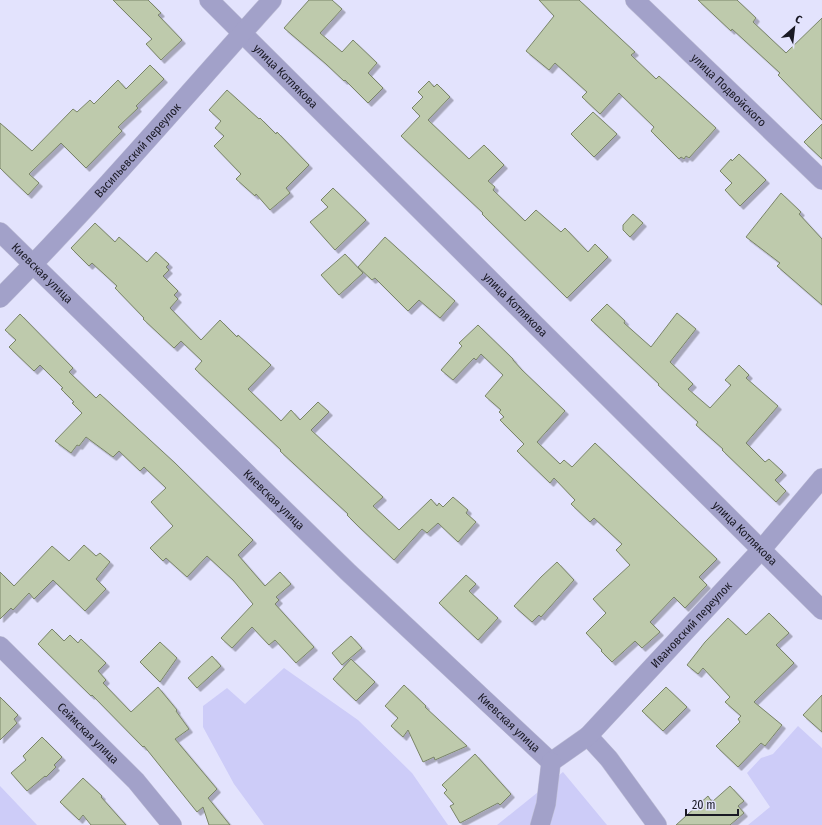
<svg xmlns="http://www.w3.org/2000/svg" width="822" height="825" viewBox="0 0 822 825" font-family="'Fira Sans Condensed',sans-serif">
<defs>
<filter id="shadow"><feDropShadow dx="3.5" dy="3.5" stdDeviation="0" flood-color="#0004"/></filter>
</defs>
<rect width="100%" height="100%" fill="#e3e3fd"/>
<g fill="#cdccf8">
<path d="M 284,668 L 358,720 L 412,773 L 448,825 L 264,825 L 234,784 L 203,727 L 203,706 L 227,688 L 245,704 Z"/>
<path d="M 798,726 L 822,748 L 822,825 L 748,825 L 770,807 L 747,773 L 761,758 L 773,754 Z"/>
<path d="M 563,772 L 607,825 L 497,825 Z"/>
<path d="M 0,786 L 37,825 L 0,825 Z"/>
</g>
<g fill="#becaac" stroke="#7a8568" filter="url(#shadow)">
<path d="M 113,0 L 148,0 L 161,13 L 158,15 L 182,40 L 161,60 L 146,44 L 152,39 Z"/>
<path d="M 309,0 L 332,0 L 342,9 L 320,33 L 342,52 L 353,40 L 377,63 L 368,73 L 383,88 L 368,103 L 345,80 L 344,81 L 326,64 L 284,28 Z"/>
<path d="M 539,0 L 579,0 L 635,52 L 631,55 L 656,79 L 659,76 L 716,128 L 689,158 L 686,156 L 684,159 L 681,157 L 679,159 L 651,131 L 654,127 L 619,93 L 600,114 L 582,97 L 587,92 L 555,63 L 549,70 L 526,51 L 554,16 Z"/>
<path d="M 698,0 L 737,0 L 756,18 L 753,22 L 786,53 L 822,18 L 822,120 L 778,75 L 780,73 L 732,29 L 731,31 Z"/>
<path d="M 150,65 L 164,79 L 136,106 L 138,108 L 118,127 L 122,131 L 86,168 L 61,143 L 29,174 L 39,183 L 28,195 L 0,168 L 0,123 L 32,151 L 73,109 L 77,112 L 90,100 L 94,104 L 118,80 L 126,89 Z"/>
<path d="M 429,81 L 434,87 L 437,84 L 450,97 L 428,120 L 469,159 L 484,145 L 504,165 L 488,181 L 495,187 L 493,190 L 525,221 L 536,210 L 561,232 L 565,228 L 588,252 L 595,244 L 608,257 L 567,298 L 482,214 L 483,213 L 401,136 L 420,116 L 412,108 L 423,97 L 418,92 Z"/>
<path d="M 227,90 L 259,119 L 260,118 L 276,134 L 277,132 L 309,165 L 286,188 L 290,193 L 270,210 L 256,194 L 255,196 L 236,179 L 241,174 L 214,146 L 224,136 L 215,128 L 221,121 L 209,110 Z"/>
<path d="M 593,112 L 617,134 L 594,157 L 571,134 Z"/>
<path d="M 822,124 L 822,159 L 804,142 Z"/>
<path d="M 739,154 L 766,180 L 740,206 L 725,190 L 732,183 L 720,171 L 731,159 L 732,161 Z"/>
<path d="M 333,188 L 366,220 L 335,250 L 310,222 L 328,207 L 321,200 Z"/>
<path d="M 781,193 L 801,212 L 799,214 L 822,239 L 822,305 L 777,266 L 780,263 L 746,237 Z"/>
<path d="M 633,214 L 643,223 L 630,237 L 623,230 L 623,225 Z"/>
<path d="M 95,223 L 115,242 L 119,237 L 147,262 L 156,252 L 169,264 L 166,267 L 169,270 L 163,276 L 178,291 L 174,295 L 178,299 L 170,308 L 201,340 L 220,320 L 237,337 L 238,335 L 271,365 L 248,389 L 281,421 L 291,410 L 300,420 L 318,402 L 329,412 L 311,430 L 383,497 L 373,506 L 399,530 L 431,499 L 437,506 L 439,503 L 443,507 L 453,497 L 468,510 L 466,513 L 476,522 L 458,542 L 438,523 L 427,533 L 422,529 L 394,560 L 358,526 L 347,515 L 348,514 L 280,451 L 281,450 L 195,369 L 202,361 L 181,341 L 174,348 L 143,319 L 144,318 L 115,288 L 117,286 L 92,263 L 89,266 L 71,248 Z"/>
<path d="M 385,237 L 455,301 L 440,318 L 419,300 L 408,311 L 375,278 L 372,280 L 358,267 Z"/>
<path d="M 345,254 L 363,273 L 339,295 L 321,275 Z"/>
<path d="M 607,304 L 625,321 L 624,323 L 651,347 L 677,313 L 696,329 L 670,362 L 693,384 L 688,389 L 710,408 L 731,385 L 725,380 L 739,365 L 749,375 L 746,378 L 778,406 L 746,443 L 765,462 L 769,459 L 783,472 L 775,480 L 786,491 L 776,502 L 722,450 L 723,449 L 696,425 L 698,422 L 658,385 L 659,384 L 591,320 Z"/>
<path d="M 20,314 L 73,368 L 69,372 L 96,398 L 100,394 L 175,463 L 253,540 L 238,555 L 265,586 L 280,572 L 291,584 L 276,597 L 279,600 L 275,604 L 314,647 L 296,663 L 275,640 L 269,645 L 252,627 L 232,648 L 221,638 L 253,604 L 233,580 L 207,556 L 187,577 L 166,558 L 163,561 L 150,548 L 173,526 L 151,502 L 166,488 L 144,467 L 140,471 L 119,451 L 113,457 L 86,437 L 79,446 L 77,445 L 71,453 L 55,441 L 82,413 L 72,403 L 74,402 L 61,389 L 63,388 L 40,365 L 34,371 L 9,347 L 16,340 L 5,330 Z"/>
<path d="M 478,325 L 513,359 L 513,360 L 522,370 L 565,411 L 537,442 L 560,464 L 564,460 L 572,467 L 595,443 L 717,559 L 699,577 L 707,585 L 685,608 L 674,597 L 650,622 L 660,632 L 642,648 L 635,641 L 612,662 L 601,651 L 602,650 L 586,633 L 606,613 L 593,599 L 630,565 L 616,550 L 622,544 L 594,518 L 590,522 L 571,504 L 575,500 L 554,478 L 550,483 L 517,451 L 524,444 L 500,420 L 504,417 L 499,412 L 501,410 L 485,396 L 503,375 L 481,354 L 476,360 L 474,358 L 453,380 L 441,370 L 462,346 L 459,343 Z"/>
<path d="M 84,545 L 96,556 L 100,553 L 110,562 L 96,579 L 106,589 L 85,611 L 53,580 L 34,599 L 29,593 L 13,610 L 11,608 L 0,619 L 0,572 L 14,586 L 52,546 L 69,561 Z"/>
<path d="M 557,562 L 574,580 L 541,617 L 539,615 L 532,622 L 514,606 L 541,577 Z"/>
<path d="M 466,575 L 476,584 L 469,591 L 498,618 L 478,640 L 439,603 Z"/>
<path d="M 769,613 L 789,633 L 776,645 L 794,663 L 754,702 L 782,725 L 765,746 L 761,743 L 738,767 L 716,746 L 740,722 L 738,719 L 741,716 L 725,702 L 730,697 L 703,668 L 698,674 L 687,665 L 705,642 L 728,618 L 746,635 Z"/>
<path d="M 52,629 L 64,641 L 70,635 L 78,643 L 81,639 L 106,663 L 98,671 L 106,680 L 103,683 L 131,712 L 158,687 L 177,710 L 176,711 L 189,729 L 175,739 L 217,789 L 208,798 L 230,825 L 209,825 L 203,807 L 197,812 L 144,746 L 143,747 L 92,695 L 91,696 L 38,644 Z"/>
<path d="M 351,636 L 362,648 L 342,665 L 332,653 Z"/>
<path d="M 160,642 L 177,658 L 160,682 L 140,662 Z"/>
<path d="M 212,656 L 221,666 L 197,688 L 188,678 Z"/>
<path d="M 351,659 L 375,682 L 356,701 L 333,679 Z"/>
<path d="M 404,685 L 426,706 L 425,707 L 467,746 L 435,760 L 434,757 L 423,762 L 408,730 L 403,737 L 391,726 L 398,718 L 385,706 Z"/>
<path d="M 666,687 L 687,707 L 663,731 L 642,711 Z"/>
<path d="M 822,695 L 822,732 L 803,715 Z"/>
<path d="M 0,697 L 18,715 L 14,719 L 17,723 L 0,740 Z"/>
<path d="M 42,737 L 62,757 L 54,765 L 56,767 L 46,777 L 45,776 L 27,791 L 11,773 L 26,760 L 23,756 Z"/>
<path d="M 475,754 L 511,794 L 500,805 L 498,803 L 460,823 L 450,806 L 454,804 L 444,793 L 447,790 L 442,785 Z"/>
<path d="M 83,778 L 102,796 L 101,797 L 126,825 L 91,825 L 83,815 L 79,820 L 60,802 Z"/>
<path d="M 730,786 L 744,801 L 738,806 L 744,813 L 730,825 L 676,825 L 708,796 L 712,802 Z"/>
</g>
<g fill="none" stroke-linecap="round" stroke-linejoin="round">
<defs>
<g id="minor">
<path id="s1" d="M 209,0 L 822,610"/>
<path id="s2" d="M 635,0 L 822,180"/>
<path id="s3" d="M 0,232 L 348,572 L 551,762"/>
<path id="s4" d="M 0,298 C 95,202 182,100 272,0"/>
<path id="s5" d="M 0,646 L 136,781 L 172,825"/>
<path d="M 588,736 L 609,759 L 657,825"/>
<path id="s6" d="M 551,762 L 588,736 L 761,550 L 822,478"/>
<path d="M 540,825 L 546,804 L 551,762"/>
</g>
</defs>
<use href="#minor" stroke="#bfbfd6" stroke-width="20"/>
<use href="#minor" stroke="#a2a1c9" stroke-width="19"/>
</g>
<g text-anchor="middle" stroke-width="3" stroke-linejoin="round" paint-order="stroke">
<g font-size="12" fill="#191924" stroke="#e3e3fd">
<text dy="4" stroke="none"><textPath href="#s1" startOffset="108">улица Котлякова</textPath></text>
<text dy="4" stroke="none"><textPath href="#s2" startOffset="130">улица Подвойского</textPath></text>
<text dy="4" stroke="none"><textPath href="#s4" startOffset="202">Васильевский переулок</textPath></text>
<text dy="4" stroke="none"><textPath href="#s3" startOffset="59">Киевская улица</textPath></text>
<text dy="4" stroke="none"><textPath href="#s1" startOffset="432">улица Котлякова</textPath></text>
<text dy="4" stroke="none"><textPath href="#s3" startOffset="383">Киевская улица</textPath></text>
<text dy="4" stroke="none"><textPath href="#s1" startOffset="756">улица Котлякова</textPath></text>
<text dy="4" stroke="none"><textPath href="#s6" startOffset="197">Ивановский переулок</textPath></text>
<text dy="4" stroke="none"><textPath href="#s3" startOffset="707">Киевская улица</textPath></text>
<text dy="4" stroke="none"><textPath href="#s5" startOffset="124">Сеймская улица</textPath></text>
</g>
</g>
<g transform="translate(794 28) rotate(28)" stroke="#e3e3fd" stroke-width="3" paint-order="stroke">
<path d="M0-3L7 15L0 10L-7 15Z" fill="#191924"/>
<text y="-6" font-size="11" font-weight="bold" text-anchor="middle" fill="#191924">С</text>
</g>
<path d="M686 809v6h52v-6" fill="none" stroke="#191924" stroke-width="2"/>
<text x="692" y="809" font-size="12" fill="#191924" stroke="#e3e3fd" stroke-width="3" paint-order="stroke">20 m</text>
</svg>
